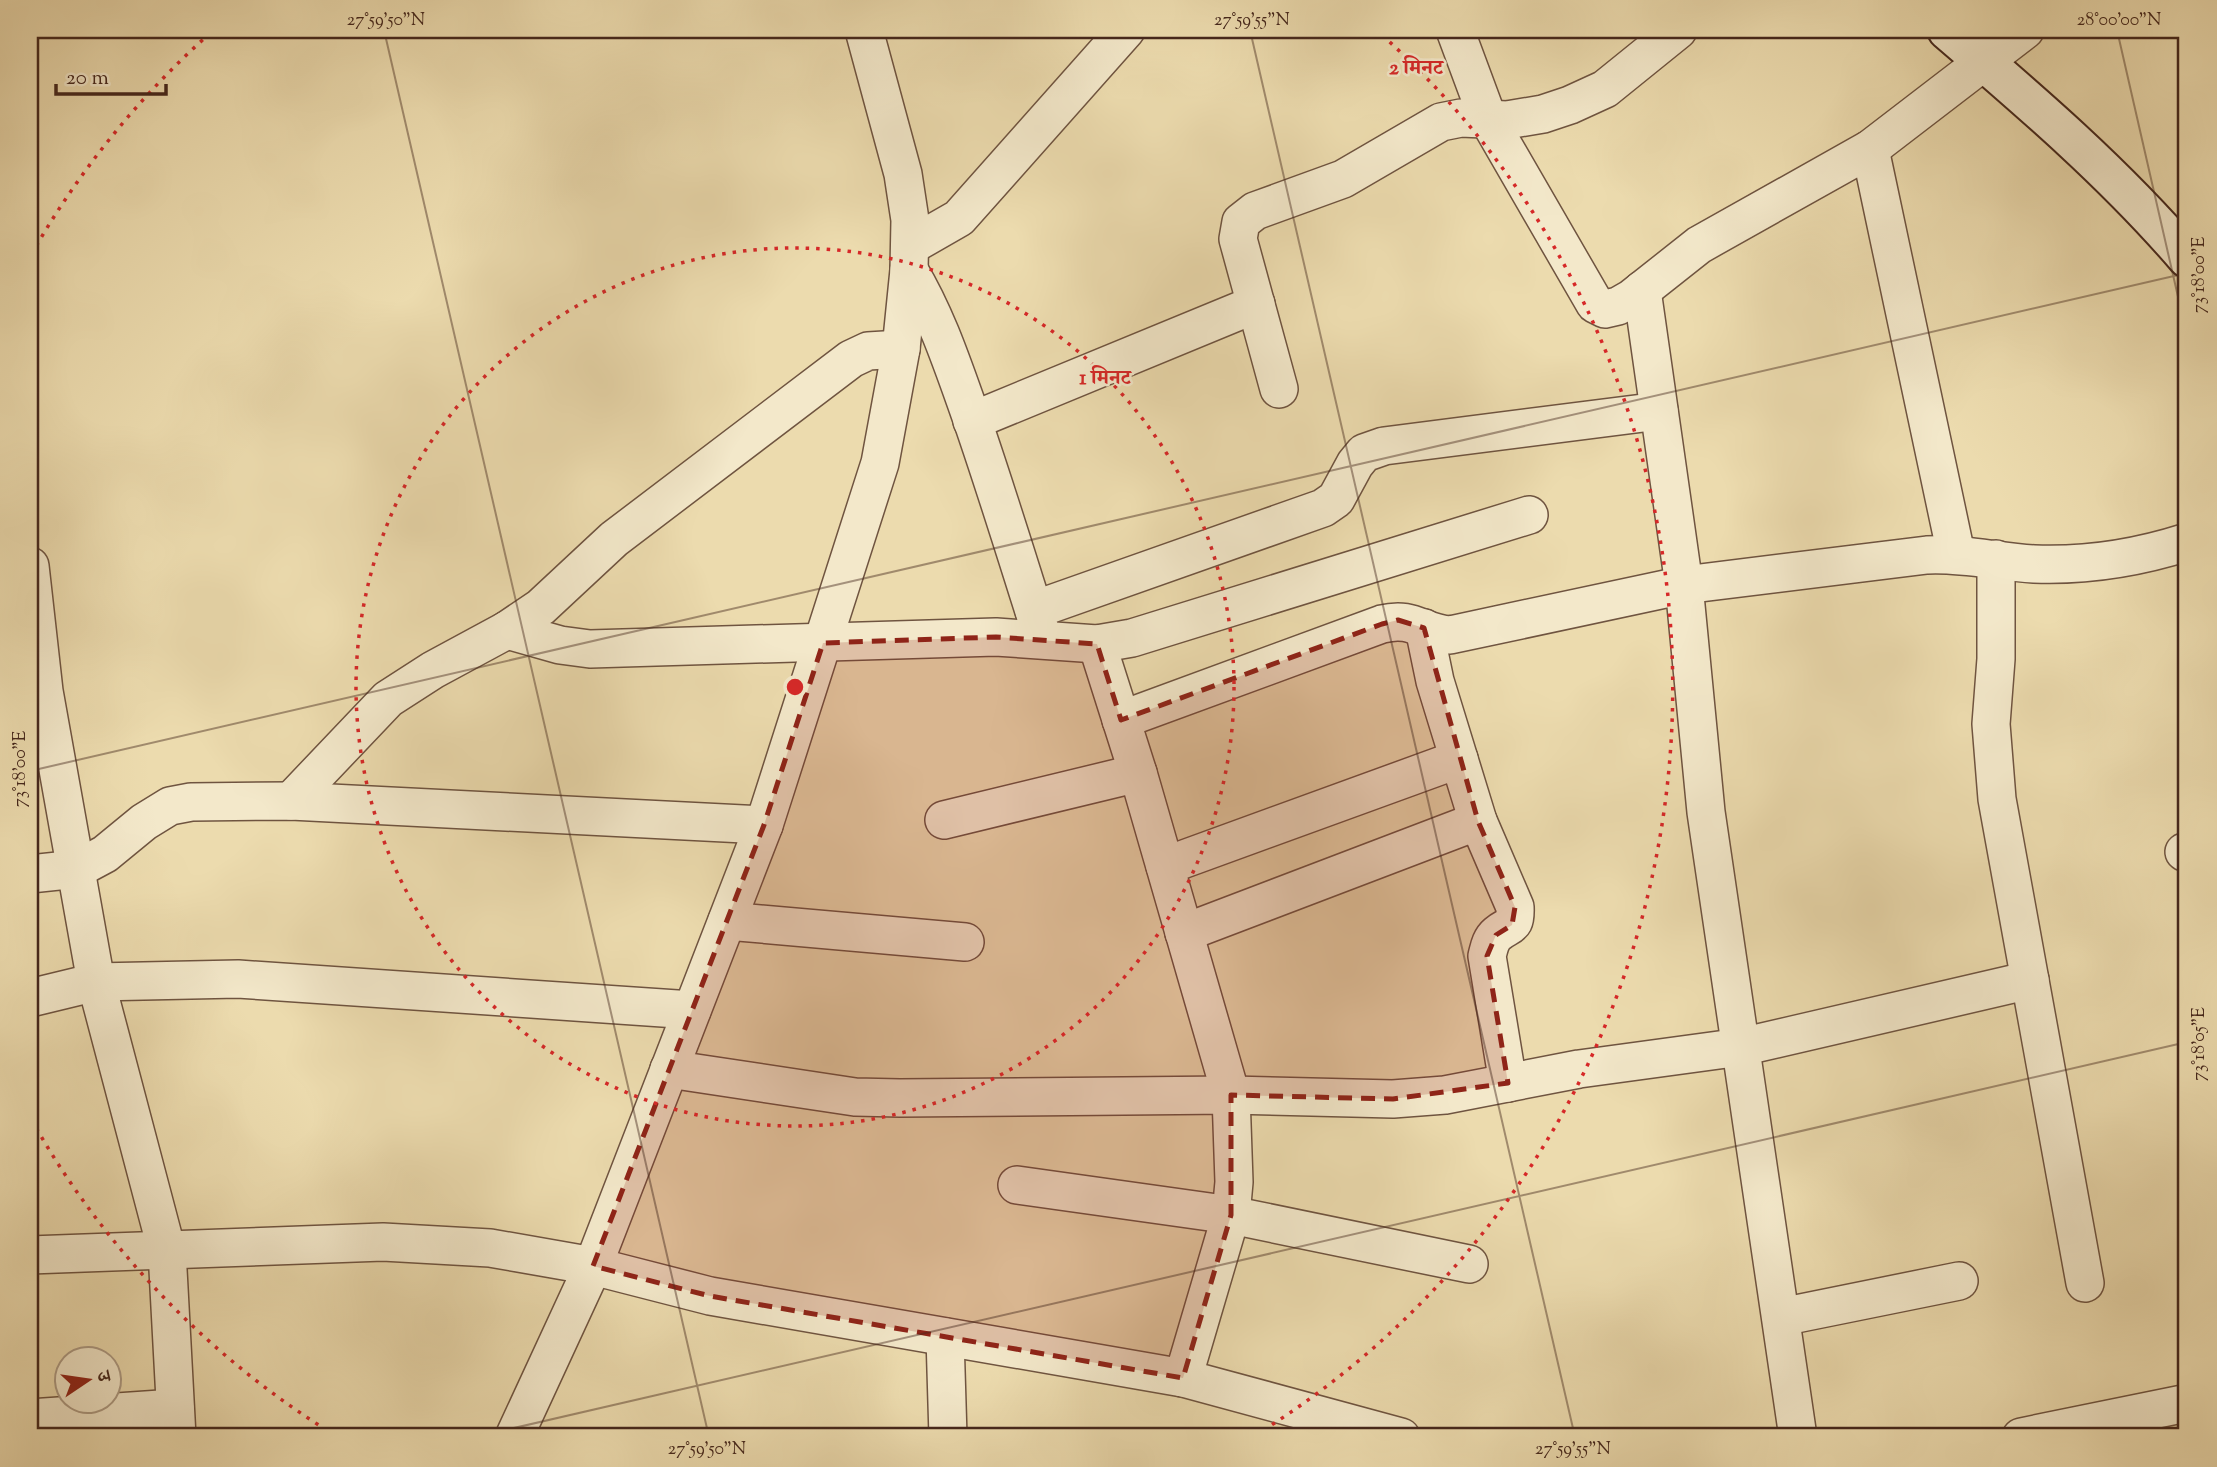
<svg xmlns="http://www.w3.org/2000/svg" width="2217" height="1467" viewBox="0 0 2217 1467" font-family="'Sorts Mill Goudy','Noto Serif Devanagari',serif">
<rect width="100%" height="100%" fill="#ecdbae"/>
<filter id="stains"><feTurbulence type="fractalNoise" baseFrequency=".00286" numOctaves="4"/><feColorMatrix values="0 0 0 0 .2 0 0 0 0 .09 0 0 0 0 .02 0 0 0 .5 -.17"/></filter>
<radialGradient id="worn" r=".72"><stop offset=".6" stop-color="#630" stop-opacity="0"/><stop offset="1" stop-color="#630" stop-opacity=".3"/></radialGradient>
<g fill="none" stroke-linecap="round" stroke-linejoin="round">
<defs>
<g id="street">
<path d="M 1455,30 L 1488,119 L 1595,304 L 1605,309 L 1618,306 L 1632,298 L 1699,245 L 1870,149 L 2025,30"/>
<path d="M 1870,149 L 1956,554"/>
<path d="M 910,246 L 959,218 L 1126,30"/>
<path d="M 909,270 C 935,313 951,360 968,408 C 994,482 1017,558 1041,633"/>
<path d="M 1642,290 L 1684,585 L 1706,812 L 1798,1437"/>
<path d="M 1279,389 L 1238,239 L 1241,222 L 1255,211 L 1343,179 L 1441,122 L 1461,118 L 1507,120 L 1543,114 L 1570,105 L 1605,89 L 1678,30"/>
<path d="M 972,421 L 1256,304"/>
<path d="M 1996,559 L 1996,659 L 1991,724 L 1997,799 L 2085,1283"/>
<path d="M 30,566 L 44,691 L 96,982 L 167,1251 L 177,1437"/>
<path d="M 1034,610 L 1323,508 L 1336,499 L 1355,464 L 1364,453 L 1384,446 L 1659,411"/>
<path d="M 1424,628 L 1435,681 L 1478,821 L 1515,907 C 1516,929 1510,923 1497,934 C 1490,940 1489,949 1487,956 L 1508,1083"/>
<path d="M 507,630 L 560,645 L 590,649 L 996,637 L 1097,644 L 1132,638 L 1529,515"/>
<path d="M 1097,644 L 1138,773 L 1231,1095 L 1234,1182 L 1231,1215 L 1183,1378"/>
<path d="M 1121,720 L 1382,624 C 1414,616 1421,633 1450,635 L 1684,585 L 1927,555 C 1964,553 1998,562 2034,564 C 2086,566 2137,558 2187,542"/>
<path d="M 291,801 L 388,699 L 433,670 L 507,630 L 541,607 L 614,539 L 851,359 L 868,351 L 901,349"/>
<path d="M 944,820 L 1138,773"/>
<path d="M 2184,852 L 2187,851"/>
<path d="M 1165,866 L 1459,759"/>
<path d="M 30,874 L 77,869 L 105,854 L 144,822 L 170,806 L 191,802 L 291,801 L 764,825"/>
<path d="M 727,921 L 965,942"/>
<path d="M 1184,933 L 1478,821"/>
<path d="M 30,998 L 96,982 L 238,979 L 692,1010"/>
<path d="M 669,1069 L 855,1097 L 900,1098 L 1231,1095 L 1393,1099 L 1445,1095 L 1579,1069 L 1741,1047 L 2030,980"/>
<path d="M 1017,1185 L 1231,1215 L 1469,1264"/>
<path d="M 30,1255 L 383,1242 L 490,1248 L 593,1266 L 710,1296 L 1183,1378 L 1401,1437"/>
<path d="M 1781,1317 L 1959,1281"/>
<path d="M 945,1337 L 948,1437"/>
<path d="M 30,1418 L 175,1408"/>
<path d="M 514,1437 L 593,1266 L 764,825 L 880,463 L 901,349 L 909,270 L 910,220 L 903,174 L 864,30"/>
<path d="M 2021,1437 L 2187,1403"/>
</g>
<path id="secondary" d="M 1947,30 C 2031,102 2115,174 2187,258"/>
</defs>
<use href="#street" stroke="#6f5440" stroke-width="40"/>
<use href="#secondary" stroke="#45271c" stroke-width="42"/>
<use href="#street" stroke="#f3e8ca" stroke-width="37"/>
<use href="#secondary" stroke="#f3e8ca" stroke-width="38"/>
</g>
<path fill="#8f2418" fill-opacity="0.2" stroke="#8f2418" stroke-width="5" stroke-dasharray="14 9" stroke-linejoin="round" d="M 1398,620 L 1424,628 L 1478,821 L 1515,907 L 1512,925 L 1496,935 L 1487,956 L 1508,1083 L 1393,1099 L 1231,1095 L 1231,1215 L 1183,1378 L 710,1296 L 593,1266 L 764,825 L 823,643 L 996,637 L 1097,644 L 1121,720 L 1382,624 Z"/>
<path fill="none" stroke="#45271c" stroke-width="2" stroke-opacity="0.45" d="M 384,30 L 709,1437M 1250,30 L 1575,1437M 2117,30 L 2187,336M 30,771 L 2187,273M 475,1437 L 2187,1042"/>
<g fill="none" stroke="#d62828" stroke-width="3.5" stroke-dasharray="3.5 7">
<circle cx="795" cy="687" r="439"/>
<path d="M336 1436A878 878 0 0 1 31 1119M31 255A878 878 0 0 1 208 35M1382 35A878 878 0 0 1 1254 1436"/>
</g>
<circle cx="795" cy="687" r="10" fill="#d62828" stroke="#f3e8ca" stroke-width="3.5"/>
<g font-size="21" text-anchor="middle" font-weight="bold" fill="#d62828" stroke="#f3e8ca" stroke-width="5" stroke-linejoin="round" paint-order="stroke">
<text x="1416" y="74">2 मिनट</text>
<text x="1105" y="384">1 मिनट</text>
</g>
<rect width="2217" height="1467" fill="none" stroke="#ecdbae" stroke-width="77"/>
<g transform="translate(88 1380) rotate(77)"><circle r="33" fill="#f3e8ca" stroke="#ad9b84" stroke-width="2"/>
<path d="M0-5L12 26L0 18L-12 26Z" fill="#8f2418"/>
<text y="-10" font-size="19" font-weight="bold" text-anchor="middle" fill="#45271c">उ</text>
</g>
<path d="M56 84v10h110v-10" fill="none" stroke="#45271c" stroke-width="3.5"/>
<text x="66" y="84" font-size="21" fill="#45271c" stroke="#f3e8ca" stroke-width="5" paint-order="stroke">20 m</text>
<rect x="38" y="38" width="2140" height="1390" fill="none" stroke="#45271c" stroke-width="2.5"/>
<g font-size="18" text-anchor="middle" fill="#45271c">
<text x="386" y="25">27°59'50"N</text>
<text x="1252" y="25">27°59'55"N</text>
<text x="2119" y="25">28°00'00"N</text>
<text transform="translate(2198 275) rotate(-90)" y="6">73°18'00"E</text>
<text transform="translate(19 769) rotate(-90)" y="6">73°18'00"E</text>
<text transform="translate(2198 1044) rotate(-90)" y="6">73°18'05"E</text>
<text x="707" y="1454">27°59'50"N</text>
<text x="1573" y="1454">27°59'55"N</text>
</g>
<rect width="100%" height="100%" filter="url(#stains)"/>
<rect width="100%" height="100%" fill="url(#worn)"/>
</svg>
